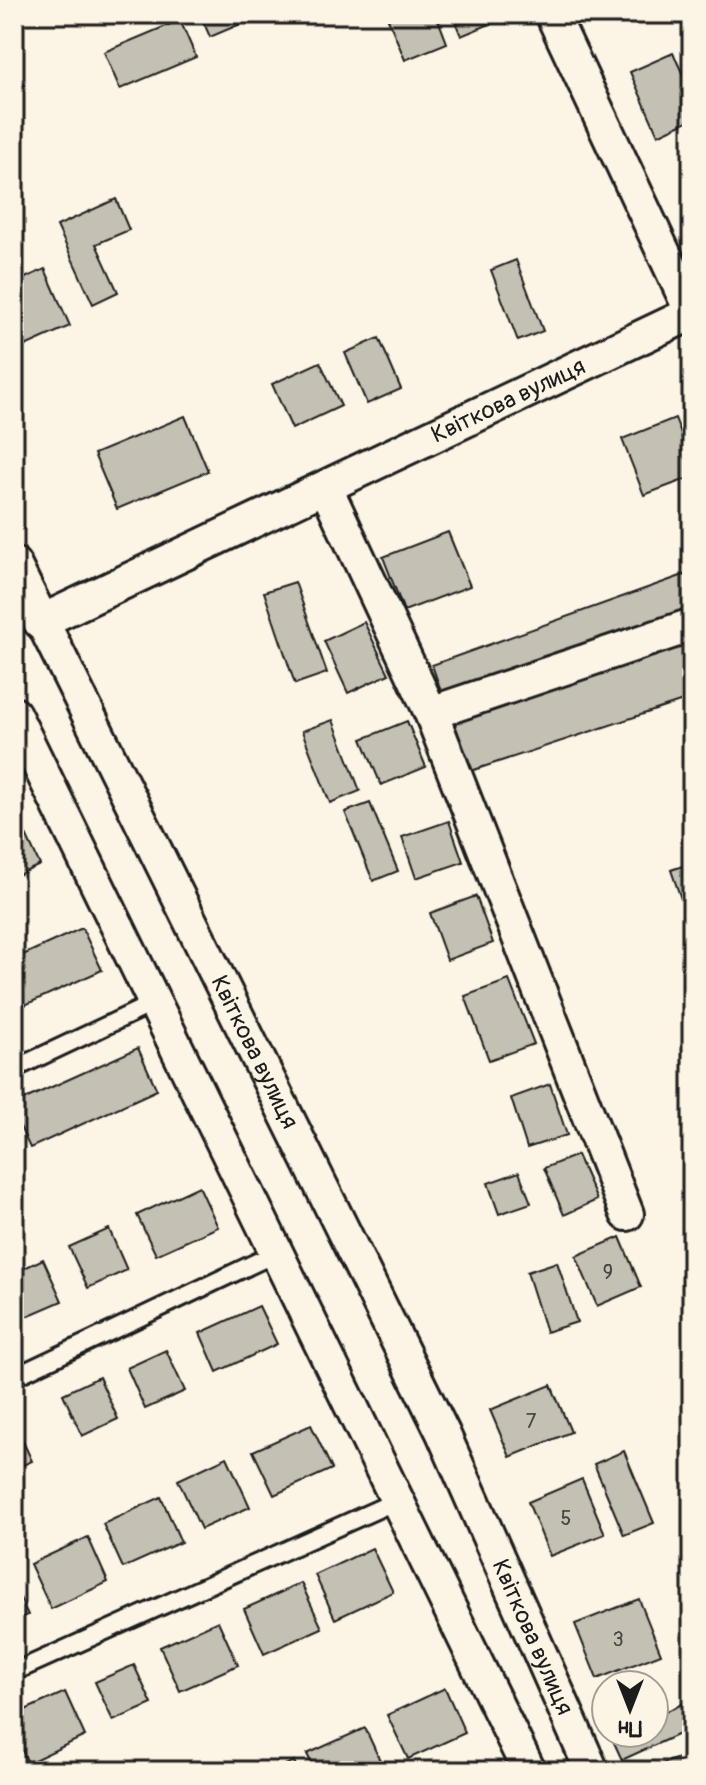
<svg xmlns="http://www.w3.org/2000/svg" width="706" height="1785" viewBox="0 0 706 1785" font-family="Pangolin,sans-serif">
<rect width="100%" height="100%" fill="#fcf5e5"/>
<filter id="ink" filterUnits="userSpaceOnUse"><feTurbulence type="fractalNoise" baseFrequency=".0125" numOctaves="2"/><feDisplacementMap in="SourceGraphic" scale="16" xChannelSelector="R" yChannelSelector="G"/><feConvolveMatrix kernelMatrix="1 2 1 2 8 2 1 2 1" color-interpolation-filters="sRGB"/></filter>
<g filter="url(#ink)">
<g fill="#c4c0b3" stroke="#1c1c1c" stroke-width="2">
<path d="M 200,14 L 264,14 L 210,37 Z"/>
<path d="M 386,14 L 436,14 L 447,43 L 405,60 Z"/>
<path d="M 452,14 L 492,14 L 495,22 L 461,36 Z"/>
<path d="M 180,20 L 196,57 L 120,89 L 104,52 Z"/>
<path d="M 673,53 L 692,94 L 692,119 L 658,135 L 630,72 Z"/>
<path d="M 116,199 L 129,230 L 96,244 L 118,292 L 93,304 L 57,226 Z"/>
<path d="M 516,260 L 543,331 L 518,341 L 491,270 Z"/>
<path d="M 45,269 L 70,326 L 14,351 L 14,283 Z"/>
<path d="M 379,338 L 401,389 L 367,404 L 345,353 Z"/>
<path d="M 320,362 L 341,406 L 292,429 L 272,384 Z"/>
<path d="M 185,416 L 208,471 L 117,509 L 94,454 Z"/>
<path d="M 675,418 L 692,462 L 692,477 L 644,495 L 622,439 Z"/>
<path d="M 448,532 L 470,586 L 404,611 L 383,557 Z"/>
<path d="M 692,572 L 692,608 L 443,697 L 432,665 Z"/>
<path d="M 295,582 L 327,673 L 295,684 L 264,592 Z"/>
<path d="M 364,622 L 389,674 L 348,693 L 324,641 Z"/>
<path d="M 692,636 L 692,698 L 471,771 L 452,716 Z"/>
<path d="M 333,720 L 360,791 L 330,803 L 302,731 Z"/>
<path d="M 407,721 L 426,767 L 381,785 L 362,739 Z"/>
<path d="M 370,803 L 398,871 L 373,881 L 345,812 Z"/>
<path d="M 14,809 L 40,865 L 14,877 Z"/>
<path d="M 449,821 L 463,862 L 416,878 L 402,837 Z"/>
<path d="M 692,863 L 692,918 L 688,919 L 671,870 Z"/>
<path d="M 476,896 L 493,943 L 447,960 L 430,913 Z"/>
<path d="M 82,928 L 102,970 L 14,1010 L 14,959 Z"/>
<path d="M 509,980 L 534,1044 L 489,1060 L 465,996 Z"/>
<path d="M 138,1048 L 157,1090 L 30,1148 L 14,1114 L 14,1104 Z"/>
<path d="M 550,1084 L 567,1135 L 527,1148 L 511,1098 Z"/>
<path d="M 577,1155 L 597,1200 L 564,1215 L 544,1168 Z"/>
<path d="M 519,1172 L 531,1203 L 499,1214 L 488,1183 Z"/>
<path d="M 199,1186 L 218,1227 L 156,1255 L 137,1215 Z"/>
<path d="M 109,1229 L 127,1270 L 88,1288 L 69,1247 Z"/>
<path d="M 620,1237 L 641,1287 L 597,1306 L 576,1256 Z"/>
<path d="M 43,1259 L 62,1301 L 25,1317 L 14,1292 L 14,1273 Z"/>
<path d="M 557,1262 L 577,1322 L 546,1332 L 527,1272 Z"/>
<path d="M 259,1306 L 277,1344 L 217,1372 L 200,1333 Z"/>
<path d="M 166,1350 L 185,1391 L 145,1409 L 127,1368 Z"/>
<path d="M 99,1377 L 118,1419 L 82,1436 L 63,1394 Z"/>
<path d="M 551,1385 L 571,1432 L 510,1457 L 490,1410 Z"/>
<path d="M 14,1422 L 32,1461 L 14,1469 Z"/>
<path d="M 311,1425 L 332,1469 L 274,1495 L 253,1451 Z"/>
<path d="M 624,1451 L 654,1523 L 624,1535 L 594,1464 Z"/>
<path d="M 227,1457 L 250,1507 L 201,1529 L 178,1480 Z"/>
<path d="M 582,1479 L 605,1534 L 550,1556 L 528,1502 Z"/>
<path d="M 161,1497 L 181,1542 L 123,1568 L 103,1524 Z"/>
<path d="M 88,1537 L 108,1582 L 51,1609 L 30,1564 Z"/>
<path d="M 372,1548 L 393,1592 L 335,1619 L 315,1575 Z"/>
<path d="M 301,1583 L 322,1628 L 264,1654 L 244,1609 Z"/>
<path d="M 14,1585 L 28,1615 L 14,1621 Z"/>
<path d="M 639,1599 L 661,1654 L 597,1679 L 575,1624 Z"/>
<path d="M 218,1621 L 238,1665 L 180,1691 L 160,1647 Z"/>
<path d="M 134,1665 L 152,1704 L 113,1721 L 95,1682 Z"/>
<path d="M 445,1688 L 465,1733 L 408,1759 L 387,1715 Z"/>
<path d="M 65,1692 L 85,1736 L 28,1763 L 14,1733 L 14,1715 Z"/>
<path d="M 689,1701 L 692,1706 L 692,1728 L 622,1760 L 611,1736 L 619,1733 L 654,1733 L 654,1717 Z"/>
<path d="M 365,1728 L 385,1771 L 315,1771 L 307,1754 Z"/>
<path d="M 689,1754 L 692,1771 L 643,1771 Z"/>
<path d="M 294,1761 L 298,1771 L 272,1771 Z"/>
</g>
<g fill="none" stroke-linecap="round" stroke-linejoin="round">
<defs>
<g id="lane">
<path d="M 14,1069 L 154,1003"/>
<path d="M 14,1377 L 276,1253"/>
<path d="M 14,1672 L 398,1500"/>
</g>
<g id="street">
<path d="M 552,14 L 692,313"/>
<path d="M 326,488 L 431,713 L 627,1214"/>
<path id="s1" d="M 14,564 L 443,1433 L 592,1771"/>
<path id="s2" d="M 40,622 L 692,313"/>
<path d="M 431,713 L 692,625"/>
<path d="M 14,714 L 529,1771"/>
</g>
</defs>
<use href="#lane" stroke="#1c1c1c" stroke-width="22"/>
<use href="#street" stroke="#1c1c1c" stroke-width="38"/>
<use href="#lane" stroke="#fcf5e5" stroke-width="16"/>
<use href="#street" stroke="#fcf5e5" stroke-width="32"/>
</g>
</g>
<g text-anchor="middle" stroke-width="6" stroke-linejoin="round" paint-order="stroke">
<g font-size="20" fill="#464542">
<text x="608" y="1279">9</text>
<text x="531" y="1428">7</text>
<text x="566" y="1525">5</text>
<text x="618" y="1646">3</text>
</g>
<g font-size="24" fill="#1c1c1c" stroke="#fcf5e5">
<text dy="8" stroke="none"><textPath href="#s2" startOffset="518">Квіткова вулиця</textPath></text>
<text dy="8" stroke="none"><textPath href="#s1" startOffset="544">Квіткова вулиця</textPath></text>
<text dy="8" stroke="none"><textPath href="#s1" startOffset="1192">Квіткова вулиця</textPath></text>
</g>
</g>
<rect width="706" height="1785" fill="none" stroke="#fcf5e5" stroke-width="48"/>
<rect x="24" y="24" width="658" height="1737" fill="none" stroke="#1c1c1c" stroke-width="3" filter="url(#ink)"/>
<g transform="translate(630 1709) rotate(180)"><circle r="38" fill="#fcf5e5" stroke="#a29e95" stroke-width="2"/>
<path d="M0-6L14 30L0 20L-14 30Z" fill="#1c1c1c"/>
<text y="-12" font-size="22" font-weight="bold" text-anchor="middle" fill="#1c1c1c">Пн</text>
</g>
</svg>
